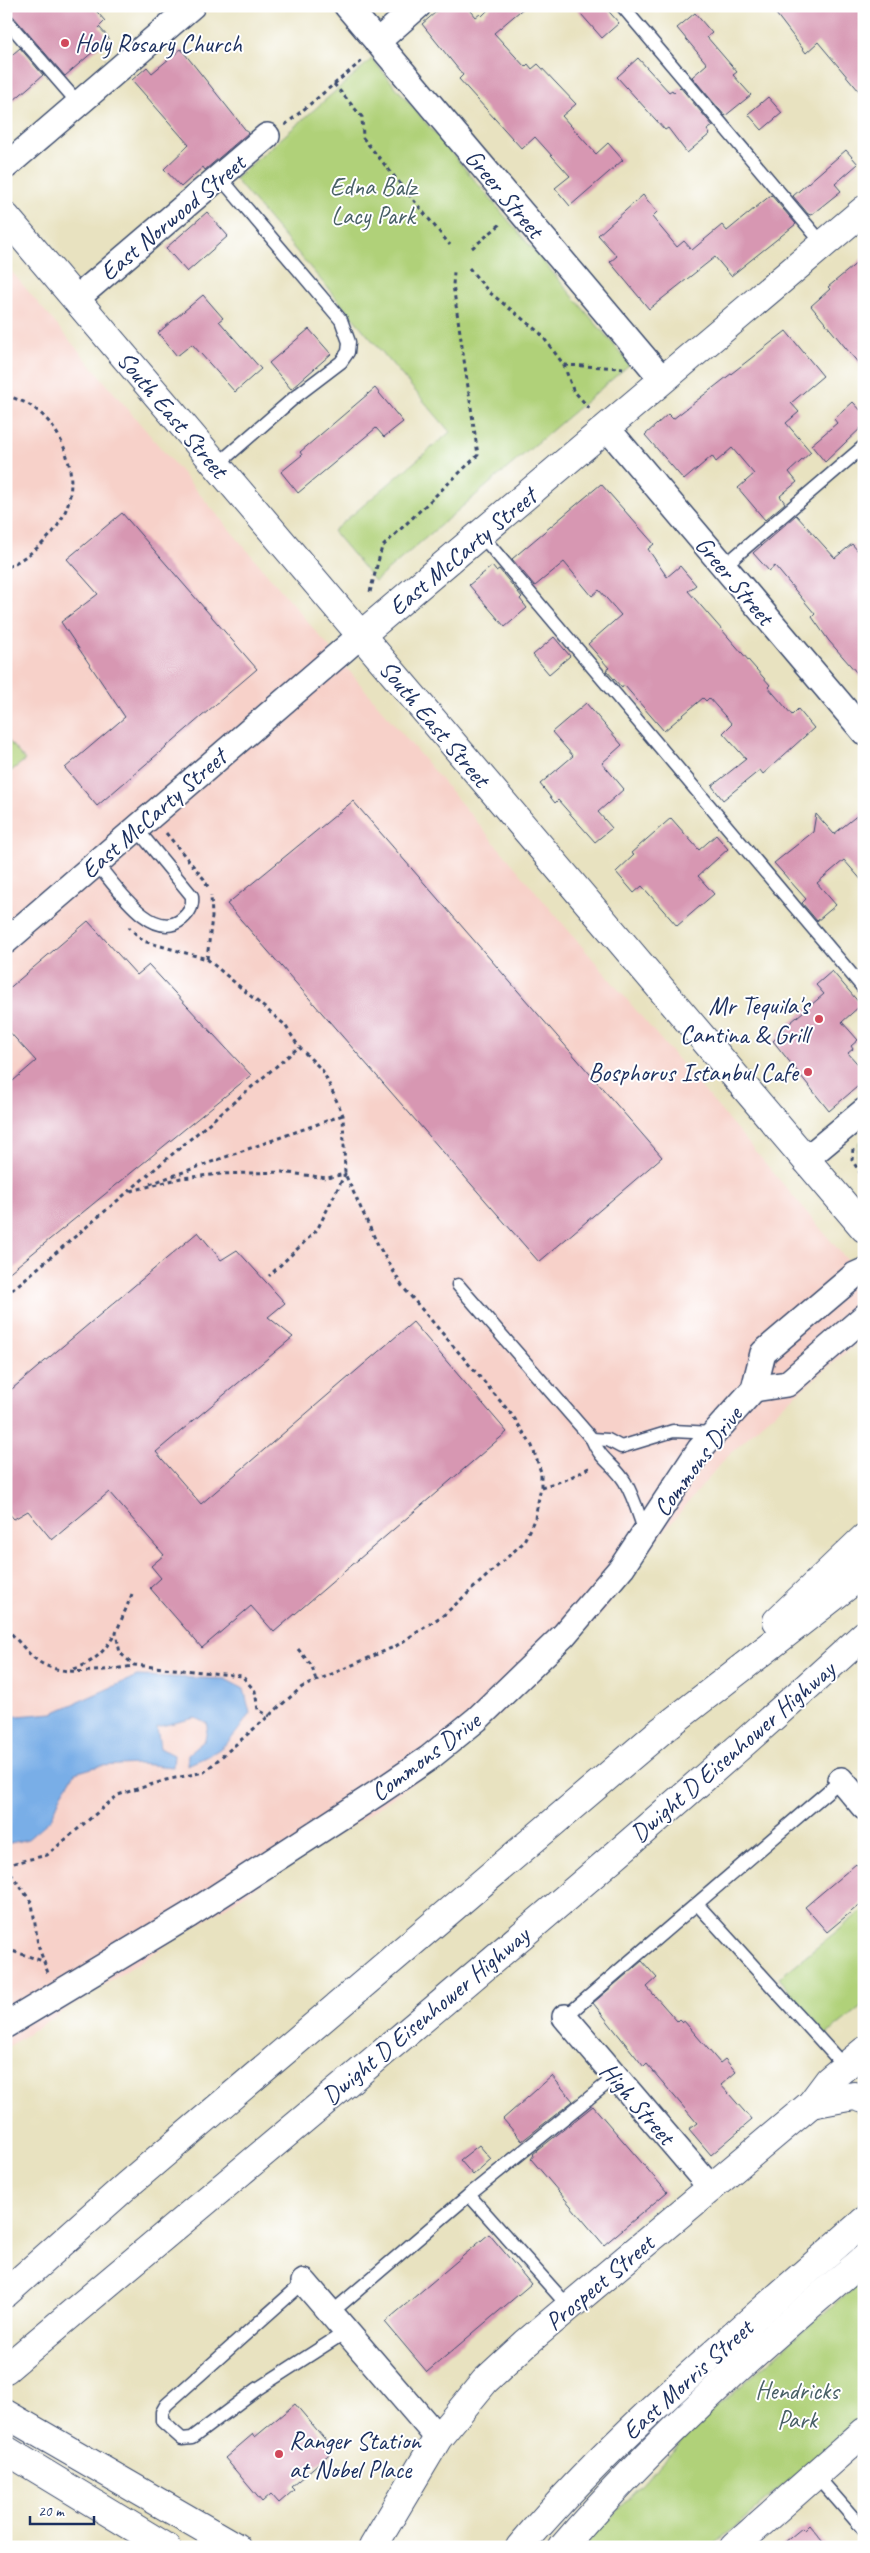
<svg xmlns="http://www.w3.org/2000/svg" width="870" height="2553" viewBox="0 0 870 2553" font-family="Caveat,sans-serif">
<rect width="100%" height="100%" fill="#fff"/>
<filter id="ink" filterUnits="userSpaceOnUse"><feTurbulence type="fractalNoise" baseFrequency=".02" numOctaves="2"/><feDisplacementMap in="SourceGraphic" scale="10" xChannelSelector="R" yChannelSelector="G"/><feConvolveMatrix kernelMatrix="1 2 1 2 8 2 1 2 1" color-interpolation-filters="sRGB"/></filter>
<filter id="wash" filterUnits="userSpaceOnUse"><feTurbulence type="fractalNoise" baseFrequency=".0096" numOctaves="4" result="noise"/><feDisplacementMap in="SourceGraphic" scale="20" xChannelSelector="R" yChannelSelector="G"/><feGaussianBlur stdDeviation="1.12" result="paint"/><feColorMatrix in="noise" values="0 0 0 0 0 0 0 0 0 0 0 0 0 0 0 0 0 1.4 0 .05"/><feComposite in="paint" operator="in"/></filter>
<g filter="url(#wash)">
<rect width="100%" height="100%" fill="#e8e2c0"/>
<path fill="#f7d1c9" d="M 6,265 L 864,1280 L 864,1337 L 763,1422 L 720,1464 L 658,1539 L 602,1613 L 539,1679 L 452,1756 L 362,1819 L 6,2048 Z"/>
<g fill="#b0d179" stroke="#66806c">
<path d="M 372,59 L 630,364 L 375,581 L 333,531 L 450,432 L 235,179 Z"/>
<path d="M 6,738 L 25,760 L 6,775 Z"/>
<path d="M 864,1138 L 864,1172 L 856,1160 L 859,1142 Z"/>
<path d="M 864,1909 L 864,2004 L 826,2035 L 779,1978 Z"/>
<path d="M 864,2278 L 864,2415 L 712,2547 L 583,2547 L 701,2421 Z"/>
</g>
<path fill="#79aee7" stroke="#4a6ea2" d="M 137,1676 L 225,1679 L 244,1689 L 250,1713 C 229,1745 222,1751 187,1765 L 188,1754 L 205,1740 L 208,1724 L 195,1718 L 157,1727 L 160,1748 L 174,1755 L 173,1767 L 139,1764 L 99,1766 L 75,1773 L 62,1793 L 51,1819 L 28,1839 L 6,1844 L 6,1717 L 53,1713 Z"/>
<g id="blocks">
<g fill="#d797b2">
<path d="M 6,6 L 92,6 L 105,21 L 99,27 L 109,38 L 65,76 L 12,15 L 6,12 Z"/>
<path d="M 443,6 L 467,6 L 476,17 L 480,14 L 482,16 L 492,6 L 526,6 L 494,33 L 525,67 L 528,64 L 532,69 L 538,64 L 576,104 L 562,116 L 596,154 L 608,143 L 623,160 L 570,206 L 555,188 L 570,176 L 535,137 L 522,149 L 459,79 L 463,75 L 422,24 Z"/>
<path d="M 574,6 L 604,6 L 619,23 L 602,38 Z"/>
<path d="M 770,6 L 864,6 L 864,97 L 818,42 L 806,53 Z"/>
<path d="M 695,13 L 712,33 L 707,37 L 737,72 L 733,75 L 751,95 L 725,116 L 692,77 L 707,64 L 677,28 Z"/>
<path d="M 20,48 L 43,75 L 6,107 L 6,60 Z"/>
<path d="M 181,49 L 248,133 L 205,170 L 203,167 L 181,187 L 164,169 L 189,145 L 132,80 L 147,67 L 152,73 Z"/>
<path d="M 638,58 L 669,92 L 672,90 L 674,93 L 680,87 L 713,126 L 707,130 L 710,134 L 687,153 L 668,128 L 665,130 L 617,77 Z"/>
<path d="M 768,97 L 782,113 L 762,130 L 748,114 Z"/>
<path d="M 846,150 L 858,164 L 835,184 L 841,191 L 811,215 L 808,214 L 793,196 Z"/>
<path d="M 643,195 L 657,212 L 652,217 L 677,247 L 684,241 L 692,250 L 722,225 L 727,231 L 771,195 L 796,224 L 731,276 L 715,257 L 649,309 L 610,262 L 617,256 L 598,235 Z"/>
<path d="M 207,212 L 228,236 L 187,272 L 166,248 Z"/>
<path d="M 864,257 L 864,370 L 811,306 L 830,289 L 828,287 Z"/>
<path d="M 203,295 L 223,318 L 219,321 L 261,369 L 235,392 L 192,344 L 177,356 L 158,333 Z"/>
<path d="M 309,329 L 331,354 L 291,389 L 269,363 Z"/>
<path d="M 786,331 L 823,376 L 791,403 L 799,412 L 786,423 L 811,452 L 789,472 L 797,482 L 780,496 L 785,503 L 765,520 L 738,488 L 754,474 L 732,448 L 716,462 L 712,456 L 684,480 L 645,435 L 668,414 L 673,419 Z"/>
<path d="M 375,388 L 403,422 L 384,437 L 376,428 L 298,493 L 281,472 L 302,455 L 300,452 Z"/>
<path d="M 853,402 L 864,414 L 864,425 L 825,462 L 811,445 L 837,423 L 834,419 Z"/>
<path d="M 601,484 L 654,544 L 648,549 L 667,577 L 680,566 L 696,585 L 688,591 L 770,685 L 768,687 L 792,715 L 798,709 L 814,728 L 763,774 L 760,770 L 723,800 L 712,786 L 746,759 L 723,733 L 732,724 L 709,698 L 706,701 L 703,698 L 664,731 L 624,685 L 622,688 L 606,670 L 609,668 L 588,644 L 621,615 L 599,590 L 592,596 L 564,562 L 535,586 L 512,559 Z"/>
<path d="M 122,513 L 257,669 L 97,806 L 65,768 L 125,717 L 61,622 L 98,594 L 67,559 Z"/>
<path d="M 796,515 L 835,558 L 852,544 L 864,558 L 864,681 L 829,641 L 812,617 L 815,614 L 775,566 L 769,571 L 753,553 Z"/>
<path d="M 492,566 L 496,571 L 499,569 L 522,597 L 520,599 L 527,608 L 505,627 L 469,585 Z"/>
<path d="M 554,637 L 570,656 L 549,674 L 533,655 Z"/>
<path d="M 586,703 L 622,745 L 602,763 L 624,789 L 598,812 L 612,828 L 595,842 L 558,800 L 555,803 L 540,784 L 573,756 L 552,732 Z"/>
<path d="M 353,801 L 662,1157 L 539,1262 L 227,904 Z"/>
<path d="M 864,810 L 864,883 L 844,860 L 817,883 L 836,905 L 817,921 L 802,903 L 806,899 L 774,863 L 813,832 L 816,814 L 834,834 Z"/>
<path d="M 671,818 L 699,850 L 716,835 L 728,849 L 698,876 L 714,894 L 677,926 L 642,886 L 634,893 L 616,872 L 634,855 L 631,853 Z"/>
<path d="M 88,921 L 137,975 L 149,965 L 251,1075 L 6,1275 L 6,1087 L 36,1061 L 6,1028 L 6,991 Z"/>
<path d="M 832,971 L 861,1005 L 842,1022 L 858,1040 L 851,1046 L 853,1049 L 848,1053 L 864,1071 L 864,1081 L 829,1111 L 773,1041 L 779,1036 L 777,1034 L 824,994 L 816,985 Z"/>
<path d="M 198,1232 L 221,1260 L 237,1250 L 285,1303 L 268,1317 L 293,1337 L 156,1452 L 201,1504 L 413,1322 L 507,1432 L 274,1632 L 251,1606 L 202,1648 L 150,1588 L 161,1578 L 151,1566 L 164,1555 L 109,1492 L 52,1540 L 28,1511 L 14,1519 L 6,1510 L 6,1394 Z"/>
<path d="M 856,1864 L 864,1873 L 864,1901 L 827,1932 L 805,1907 Z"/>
<path d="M 642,1961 L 657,1978 L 647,1987 L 677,2021 L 679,2019 L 682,2022 L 684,2021 L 720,2063 L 725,2059 L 736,2072 L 721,2085 L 752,2120 L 711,2155 L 689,2129 L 697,2123 L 647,2064 L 644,2067 L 593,2003 Z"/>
<path d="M 552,2076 L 573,2101 L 522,2141 L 503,2119 Z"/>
<path d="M 593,2106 L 667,2192 L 604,2245 L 531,2159 L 534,2155 L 533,2154 Z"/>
<path d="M 479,2145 L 491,2159 L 473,2175 L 460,2160 Z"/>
<path d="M 489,2234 L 531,2284 L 427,2372 L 385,2322 Z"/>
<path d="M 295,2404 L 334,2450 L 291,2487 L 294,2490 L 279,2503 L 271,2494 L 262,2502 L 225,2458 L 253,2434 L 255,2437 Z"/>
<path d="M 809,2525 L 827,2547 L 779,2547 L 802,2528 L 804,2530 Z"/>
</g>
</g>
</g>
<g filter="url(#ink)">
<use href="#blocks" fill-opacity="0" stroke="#3a4a6d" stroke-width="1"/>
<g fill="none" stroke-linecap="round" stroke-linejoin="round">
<defs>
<g id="service">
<path d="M 622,6 L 823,244"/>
<path d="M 6,20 L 79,104"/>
<path d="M 217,465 L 295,397 L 341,362 L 348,352 L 349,342 L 341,320 L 219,176"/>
<path d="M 481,535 L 864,989"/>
<path d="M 724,566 L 864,446"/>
<path d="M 96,863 C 114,883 152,944 182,919 C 190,912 193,906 192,896 L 136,828"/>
<path d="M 458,1285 L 592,1439 C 600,1460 615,1465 625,1482 C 634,1497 639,1516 645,1532"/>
<path d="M 592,1439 L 608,1440 L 621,1447 L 673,1431 L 713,1433"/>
<path d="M 697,1904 L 845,2067"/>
<path d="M 565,2017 L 841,1780"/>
<path d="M 304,2282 L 166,2405 L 162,2412 L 162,2421 L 182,2439 L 192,2438 L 257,2389 L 347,2331"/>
<path d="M 569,2307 L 469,2195 L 615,2077"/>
<path d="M 331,2313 L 469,2195"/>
<path d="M 816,2475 L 864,2530"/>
</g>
<g id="minor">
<path d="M 347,6 L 663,380"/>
<path d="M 377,42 L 418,6"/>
<path d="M 6,166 L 192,6"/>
<path d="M 76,299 L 267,136"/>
<path d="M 607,428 L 864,732"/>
<path d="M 6,941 L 361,635"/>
<path d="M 805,1160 L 864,1111"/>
<path d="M 754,1389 L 787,1384 L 864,1317"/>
<path d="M 841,1780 L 864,1807"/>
<path d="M 565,2017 L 711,2188"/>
<path d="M 6,2025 L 189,1915 L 379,1792 L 429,1758 L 477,1719 L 564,1635 L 622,1567 L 700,1449 L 754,1389 L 763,1353 L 855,1275 L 864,1271"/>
<path d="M 304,2282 L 438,2438"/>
</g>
<g id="secondary">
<path d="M 6,217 L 864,1228"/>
<path d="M 361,635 L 864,210"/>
<path d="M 811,2104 L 854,2096 L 864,2099"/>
<path d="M 373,2547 L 438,2438 L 485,2381 L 526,2343 L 811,2104 L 829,2080 L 864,2051"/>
<path d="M 520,2547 C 623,2426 746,2326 864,2221"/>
<path d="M 563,2547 C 654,2441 757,2349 864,2259"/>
<path d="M 734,2547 L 864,2432"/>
</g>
<g id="primary">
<path d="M 6,2414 L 236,2547"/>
<path d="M 6,2450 L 166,2547"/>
</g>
<g id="motorway">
<path d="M 777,1621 L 864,1538"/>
<path d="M 6,2293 L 126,2186 L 662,1730 L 864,1573"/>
<path d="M 6,2369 C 293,2126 587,1888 864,1635"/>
</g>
</defs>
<use href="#service" stroke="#3a4a6d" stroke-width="15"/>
<use href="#minor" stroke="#3a4a6d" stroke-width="28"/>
<use href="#secondary" stroke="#3a4a6d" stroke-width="30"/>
<use href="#primary" stroke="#3a4a6d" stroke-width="30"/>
<use href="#motorway" stroke="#3a4a6d" stroke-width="30"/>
<g stroke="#3a4a6d" stroke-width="3" stroke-dasharray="4 4" stroke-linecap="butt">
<path d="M 334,84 L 362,117 L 363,138 L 450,245"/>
<path d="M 285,125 L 363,60"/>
<path d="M 472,248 L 502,223"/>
<path d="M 469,268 L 489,292 L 540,333 L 564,365 L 573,390 L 591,410"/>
<path d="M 564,365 L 623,368"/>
<path d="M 6,395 C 16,399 26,402 34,408 C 65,430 81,479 64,514 C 53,539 29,556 6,568"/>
<path d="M 370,592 L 382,547 L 478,455 L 453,285 L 454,272"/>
<path d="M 166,833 L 204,879 L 208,887"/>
<path d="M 207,959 L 212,917 L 211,895"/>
<path d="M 853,1149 L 852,1160 L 864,1179"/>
<path d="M 150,1184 L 343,1115"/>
<path d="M 131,1191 L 181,1178 L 221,1174 L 282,1172 L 327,1178 L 345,1174 L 317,1230 L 269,1276"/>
<path d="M 6,1295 L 299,1047"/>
<path d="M 541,1487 L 565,1480 L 591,1467"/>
<path d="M 132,1594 L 116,1633 L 120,1653 L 134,1665 L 242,1676 L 255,1691 L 258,1710 L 270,1716"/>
<path d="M 6,1628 C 17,1639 27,1653 38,1661 C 60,1678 108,1670 133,1666"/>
<path d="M 298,1649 L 312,1666 L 316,1681"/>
<path d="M 74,1669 C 94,1662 104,1652 115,1634"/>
<path d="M 6,1865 L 47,1855 L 118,1795 L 166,1780 L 204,1772 L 302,1687 L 396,1646 L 445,1614 L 523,1543 L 535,1518 L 541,1487 L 541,1472 L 532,1446 L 513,1416 L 402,1286 L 378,1245 L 345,1174 L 343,1115 L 323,1071 L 299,1047 L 285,1025 L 207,959 L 143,941 L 129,927"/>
<path d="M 6,1867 L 32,1903 L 38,1945 L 48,1973"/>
<path d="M 6,1949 L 43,1961"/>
</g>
<use href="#service" stroke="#fff" stroke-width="12"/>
<use href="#minor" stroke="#fff" stroke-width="25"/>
<use href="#secondary" stroke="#fff" stroke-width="28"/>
<use href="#primary" stroke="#fff" stroke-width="28"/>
<use href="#motorway" stroke="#fff" stroke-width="28"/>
</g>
</g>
<g fill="#d1495b" stroke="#fff" stroke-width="2">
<circle cx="65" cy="43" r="5"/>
<circle cx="819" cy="1019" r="5"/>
<circle cx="808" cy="1072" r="5"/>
<circle cx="279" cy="2454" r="5"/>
</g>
<g text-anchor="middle" stroke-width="4" stroke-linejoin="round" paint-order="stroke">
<g font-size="25" fill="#1b2f5e" stroke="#fff" text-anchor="start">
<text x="75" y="52">Holy Rosary Church</text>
<text x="809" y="1014" text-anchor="end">Mr Tequila's<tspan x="809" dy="29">Cantina &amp; Grill</tspan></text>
<text x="798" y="1081" text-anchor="end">Bosphorus Istanbul Cafe</text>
<text x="289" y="2449">Ranger Station<tspan x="289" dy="29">at Nobel Place</tspan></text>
</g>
<g font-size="25" fill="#486066" stroke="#fff">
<text x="373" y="195">Edna Balz<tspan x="373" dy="29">Lacy Park</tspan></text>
<text x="797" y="2399">Hendricks<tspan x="797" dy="29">Park</tspan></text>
</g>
<g font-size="25" fill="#1b2f5e" stroke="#fff">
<text transform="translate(505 193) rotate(50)" y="9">Greer Street</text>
<text transform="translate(172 217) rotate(-40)" y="9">East Norwood Street</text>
<text transform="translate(173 414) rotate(50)" y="9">South East Street</text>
<text transform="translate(462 551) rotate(-40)" y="9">East McCarty Street</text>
<text transform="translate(735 580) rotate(50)" y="9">Greer Street</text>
<text transform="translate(435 723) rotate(50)" y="9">South East Street</text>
<text transform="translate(153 813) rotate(-41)" y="9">East McCarty Street</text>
<text transform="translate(697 1461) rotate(-53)" y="9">Commons Drive</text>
<text transform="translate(732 1751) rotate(-41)" y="9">Dwight D Eisenhower Highway</text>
<text transform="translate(425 1756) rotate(-37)" y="9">Commons Drive</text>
<text transform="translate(425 2015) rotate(-40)" y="9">Dwight D Eisenhower Highway</text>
<text transform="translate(638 2103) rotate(49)" y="9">High Street</text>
<text transform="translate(599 2282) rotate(-40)" y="9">Prospect Street</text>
<text transform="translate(687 2379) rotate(-42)" y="9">East Morris Street</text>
</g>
</g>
<rect width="870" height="2553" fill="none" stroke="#fff" stroke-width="25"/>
<path d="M30 2516v8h64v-8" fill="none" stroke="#1b2f5e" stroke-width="2.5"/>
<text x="38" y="2516" font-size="15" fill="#1b2f5e" stroke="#ffffff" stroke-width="4" paint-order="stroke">20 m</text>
</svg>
